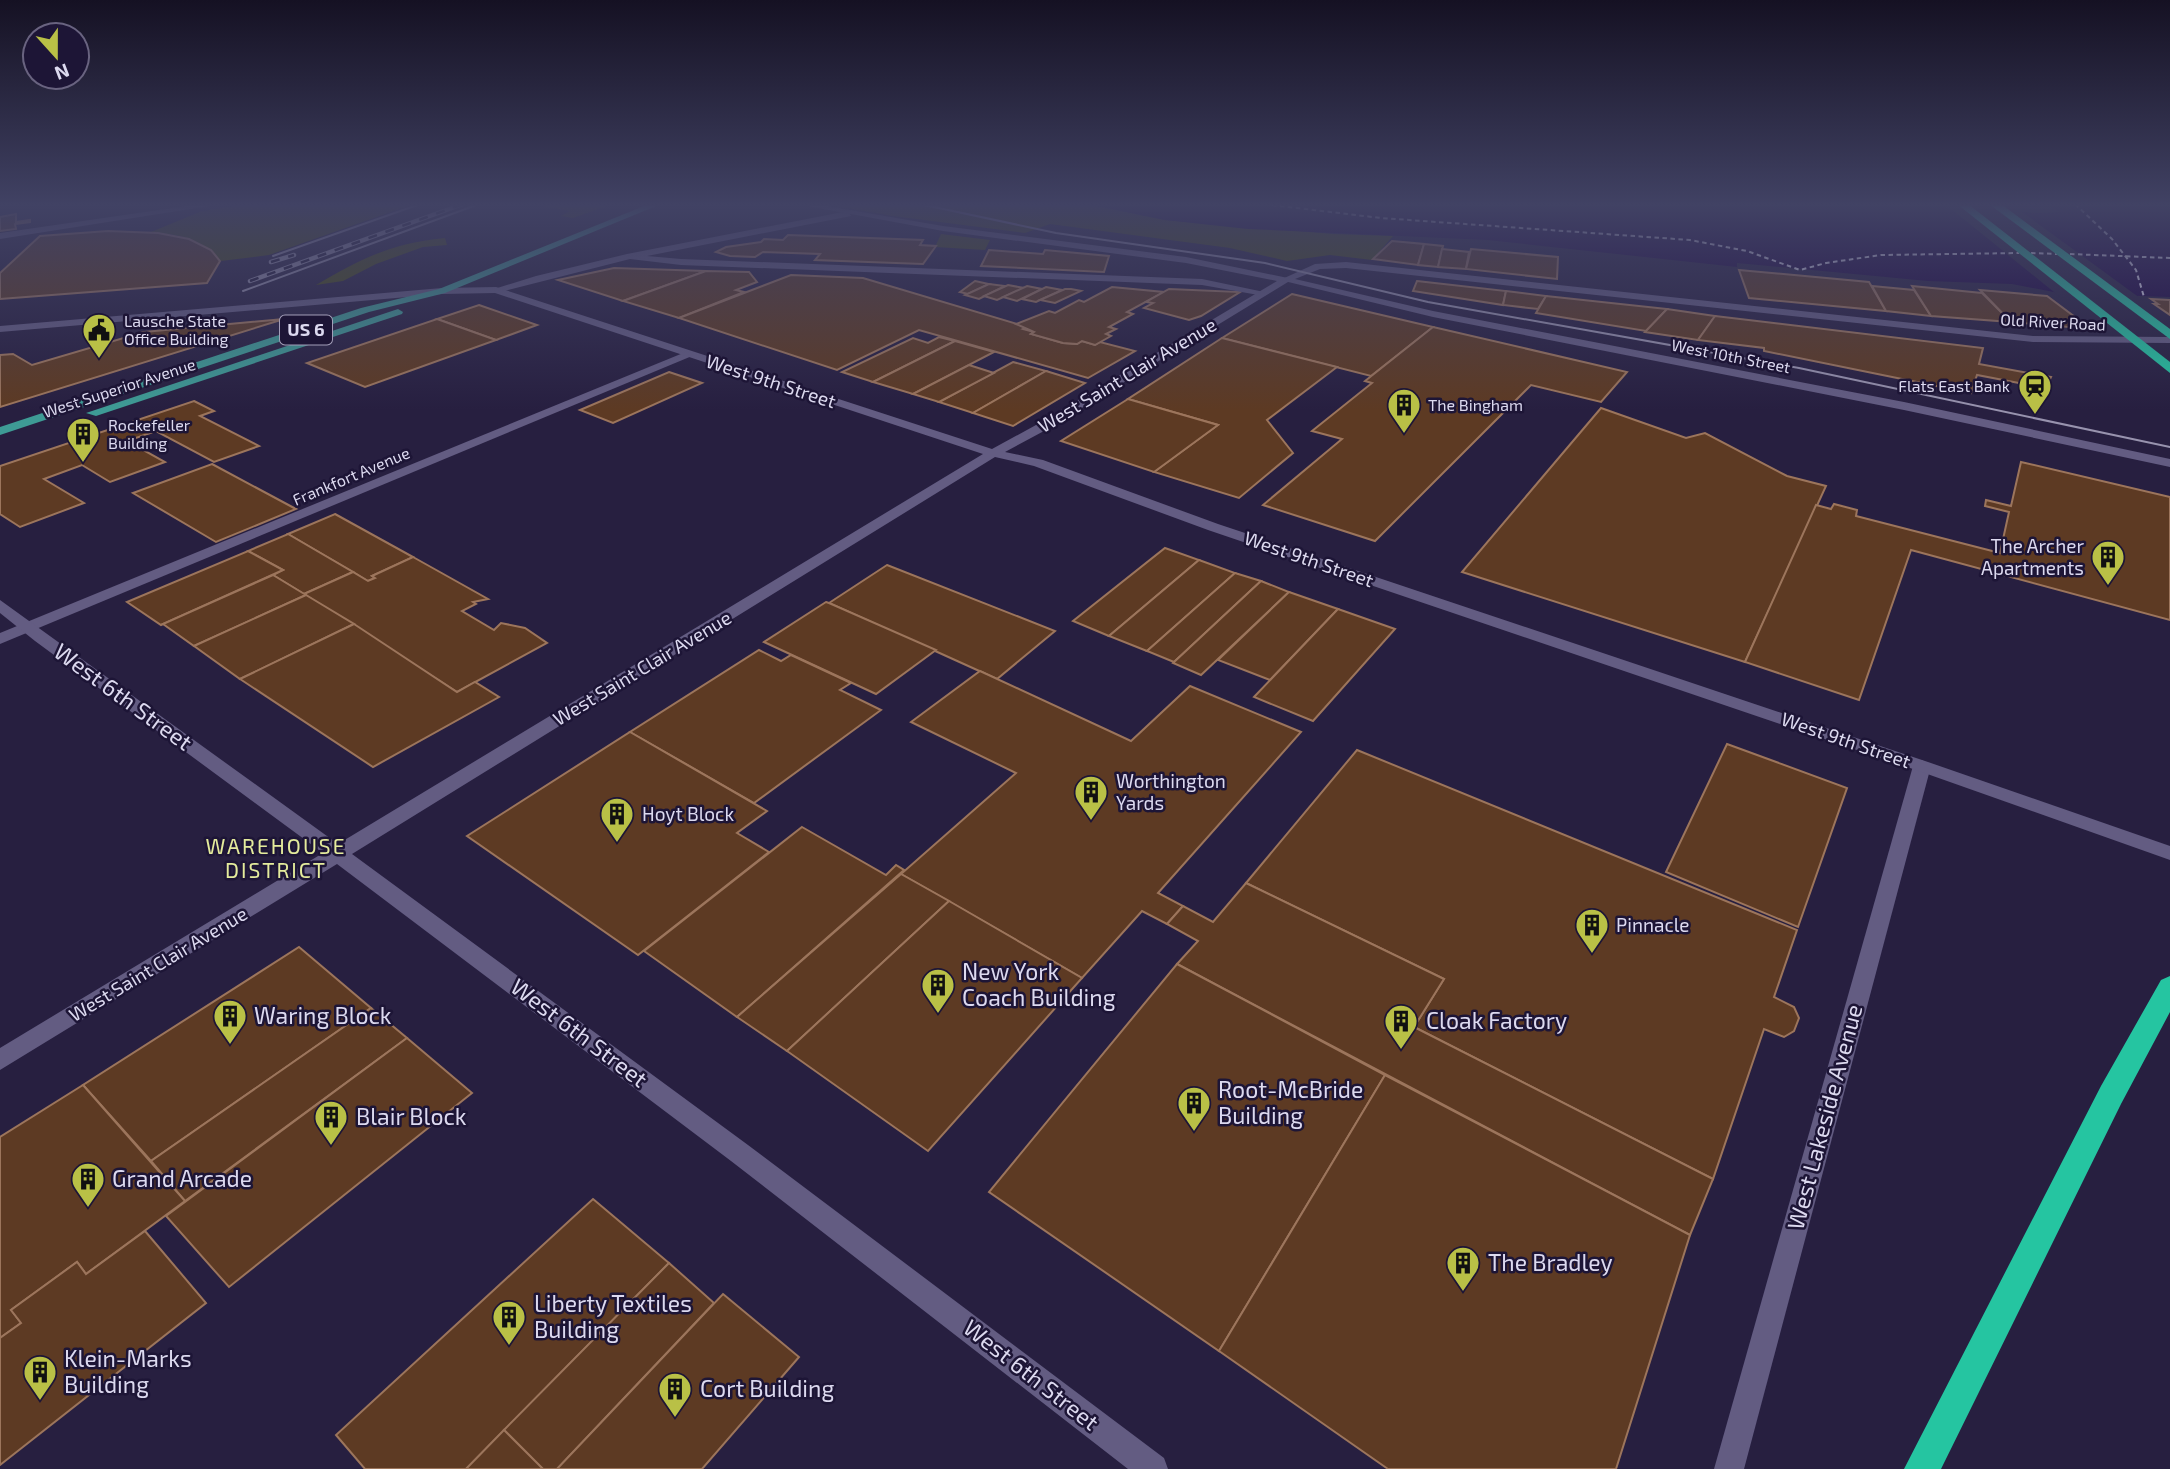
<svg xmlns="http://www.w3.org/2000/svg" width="2170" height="1469" viewBox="0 0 2170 1469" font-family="'Exo 2',sans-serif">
<rect width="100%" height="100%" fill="#271f40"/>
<g fill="#474a14">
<path d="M 248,204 L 413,204 L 269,255 L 221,261 C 198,237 184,236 151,232 L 202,211 Z"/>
<path d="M 532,204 L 613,204 L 573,218 L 561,216 L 570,211 Z"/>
<path d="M 824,204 L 1087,204 L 1165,220 L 1333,234 L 1393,236 L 1372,260 L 1330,255 L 1287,261 L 1230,248 L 1050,224 L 1025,233 L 893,216 Z"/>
<path d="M 941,234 L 990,240 L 985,250 L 935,247 Z"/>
<path d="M 445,238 L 447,245 L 423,247 L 376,264 L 343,281 L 316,285 C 362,258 392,243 445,238 Z"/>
</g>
<path fill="#1b0341" d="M 1087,204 L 1891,204 L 2037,213 L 2060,212 L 2044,204 L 2170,206 L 2170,297 L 2059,293 L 2012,284 L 1928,281 L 1737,263 L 1737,267 L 1488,240 L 1248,229 L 1165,220 Z"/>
<path fill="#271f40" d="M 1945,204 L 2014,206 L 2144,301 L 2060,297 Z"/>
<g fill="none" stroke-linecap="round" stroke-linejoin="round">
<g stroke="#e4e1f5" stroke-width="2" stroke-dasharray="4.5 3.5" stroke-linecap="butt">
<path d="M 1264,204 L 1381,218 L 1690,240 L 1747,251 L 1800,270 L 1826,263 L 1881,255 L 2019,253"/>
<path d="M 2075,204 L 2112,239 L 2136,270 L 2144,297"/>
<path d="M 2031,253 L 2057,254"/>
<path d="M 2070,254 L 2170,258"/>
</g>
</g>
<g fill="#5d3a23" stroke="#9c755c" stroke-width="2">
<path d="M 16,214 L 16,222 L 30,220 L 30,222 L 15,224 L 16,229 L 0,231 L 0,217 Z"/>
<path d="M 108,231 L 158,233 L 189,239 L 211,250 L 220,261 L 207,283 L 0,299 L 0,273 L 40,236 Z"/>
<path d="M 788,235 L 923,240 L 920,245 L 936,246 L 923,264 L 815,260 L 820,254 L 763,252 L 755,257 L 730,256 L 716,252 L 726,247 L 761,242 L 764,239 L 783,240 Z"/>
<path d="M 1392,241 L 1424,244 L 1418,265 L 1373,259 Z"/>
<path d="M 1424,244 L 1443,246 L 1438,267 L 1418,265 Z"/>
<path d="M 1442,249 L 1469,252 L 1466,269 L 1438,267 Z"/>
<path d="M 1471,249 L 1558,257 L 1557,279 L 1466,269 Z"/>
<path d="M 989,250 L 1043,254 L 1045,250 L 1109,256 L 1104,272 L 981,266 Z"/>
<path d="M 614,268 L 706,271 L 623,301 L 558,280 Z"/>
<path d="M 1739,270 L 1869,282 L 1886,311 L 1749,298 Z"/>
<path d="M 706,271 L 749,272 L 757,282 L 736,290 L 744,292 L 679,318 L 623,301 Z"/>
<path d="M 791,275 L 863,278 L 1027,327 L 1023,329 L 1034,332 L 1031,334 L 1063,343 L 1077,344 L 1082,341 L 1095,345 L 1100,342 L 1135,351 L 1088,378 L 919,330 L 837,370 L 679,318 Z"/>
<path d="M 975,281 L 989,284 L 968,294 L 960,292 Z"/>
<path d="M 1417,281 L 1506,291 L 1503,305 L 1413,291 Z"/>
<path d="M 989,284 L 1005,286 L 979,299 L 965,295 Z"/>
<path d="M 1008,285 L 1024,288 L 997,300 L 984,296 Z"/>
<path d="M 1027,286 L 1042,289 L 1017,301 L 1003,297 Z"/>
<path d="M 1872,286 L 1914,290 L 1931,316 L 1886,311 Z"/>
<path d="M 1912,286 L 1982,293 L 2011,322 L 1931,316 Z"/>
<path d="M 1046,287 L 1062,290 L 1036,302 L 1022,299 Z"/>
<path d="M 1112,287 L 1164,292 L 1127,312 L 1133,314 L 1109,327 L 1116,329 L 1106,334 L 1111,336 L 1095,345 L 1082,341 L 1077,344 L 1063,343 L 1031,334 L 1034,332 L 1016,324 L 1049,311 L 1055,313 L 1079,300 L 1084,302 Z"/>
<path d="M 1071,289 L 1081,291 L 1055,303 L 1040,300 L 1065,289 Z"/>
<path d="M 1169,289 L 1240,292 L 1201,316 L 1189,320 L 1144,308 L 1153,303 L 1146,302 Z"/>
<path d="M 1980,290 L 2047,296 L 2091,329 L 2011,322 Z"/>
<path d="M 1506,291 L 1546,296 L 1538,309 L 1503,305 Z"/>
<path d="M 1292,294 L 1433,327 L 1371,376 L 1222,338 Z"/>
<path d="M 1546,296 L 1667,309 L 1646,331 L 1536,313 Z"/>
<path d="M 2151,299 L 2170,300 L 2170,315 L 2154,304 L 2158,304 Z"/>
<path d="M 479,305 L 537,325 L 496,340 L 437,319 Z"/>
<path d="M 1667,309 L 1715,316 L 1698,340 L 1645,332 Z"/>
<path d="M 1715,316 L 1983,348 L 1979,364 L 2051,377 L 2049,381 L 2024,384 L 1977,375 L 1971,393 L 1764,351 L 1764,348 L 1698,340 Z"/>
<path d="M 284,319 L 0,407 L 0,355 L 13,354 L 32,365 L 144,332 Z"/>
<path d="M 437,319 L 496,340 L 365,387 L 307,363 Z"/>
<path d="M 1433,327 L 1627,372 L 1601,402 L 1531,385 L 1375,541 L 1263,505 L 1342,439 L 1312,431 L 1372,383 L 1365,381 Z"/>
<path d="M 939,337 L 955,341 L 873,382 L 842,372 L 913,338 L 928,343 Z"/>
<path d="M 1222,338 L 1337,367 L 1267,420 L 1293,453 L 1239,498 L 1154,472 L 1218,425 L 1128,399 Z"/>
<path d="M 955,341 L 994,352 L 913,394 L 873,382 Z"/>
<path d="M 1013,362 L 1046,371 L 973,413 L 939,402 Z"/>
<path d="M 969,365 L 994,373 L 939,402 L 913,394 Z"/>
<path d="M 1046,371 L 1085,383 L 1013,426 L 973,413 Z"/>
<path d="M 669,372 L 702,383 L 613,423 L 580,410 Z"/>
<path d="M 1128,399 L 1218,425 L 1154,472 L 1061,441 Z"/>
<path d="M 194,401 L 214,411 L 200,416 L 259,446 L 214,462 L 156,431 L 127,441 L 165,462 L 110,482 L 82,465 L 44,479 L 84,503 L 20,527 L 0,514 L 0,466 Z"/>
<path d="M 1601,408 L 1686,438 L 1705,433 L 1787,476 L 1826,486 L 1745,662 L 1462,572 Z"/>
<path d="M 2021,462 L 2170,497 L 2170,620 L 1911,550 L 1859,700 L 1745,662 L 1816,505 L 1831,509 L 1834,504 L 1857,510 L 1856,516 L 2000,553 L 2009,512 L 1985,506 L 1986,500 L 2011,506 Z"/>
<path d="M 212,464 L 296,509 L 216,542 L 133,493 Z"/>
<path d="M 335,514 L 413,557 L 372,576 L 375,578 L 368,581 L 288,534 Z"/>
<path d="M 288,534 L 353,572 L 304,594 L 273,575 L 283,570 L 248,551 Z"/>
<path d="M 1165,548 L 1199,560 L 1109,636 L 1073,621 Z"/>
<path d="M 248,551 L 283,570 L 161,625 L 127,602 Z"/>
<path d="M 413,557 L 488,599 L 473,602 L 476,604 L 462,611 L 494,630 L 501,623 L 525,628 L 547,643 L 457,692 L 304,594 L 353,572 L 368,581 L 375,578 L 372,576 Z"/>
<path d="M 1199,560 L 1235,573 L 1147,651 L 1109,636 Z"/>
<path d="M 887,565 L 1055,631 L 997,679 L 829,603 Z"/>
<path d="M 1235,573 L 1261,581 L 1174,662 L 1147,651 Z"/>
<path d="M 273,575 L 306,595 L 194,646 L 163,624 Z"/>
<path d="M 1261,581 L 1289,592 L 1201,675 L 1173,663 Z"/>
<path d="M 1289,592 L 1338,609 L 1270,680 L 1218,660 Z"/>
<path d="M 306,595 L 354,624 L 240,679 L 194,646 Z"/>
<path d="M 826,602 L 829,603 L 936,650 L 876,694 L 764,642 Z"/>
<path d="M 1338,609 L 1395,629 L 1313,721 L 1254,697 Z"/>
<path d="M 354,624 L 457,692 L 475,682 L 499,697 L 373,767 L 240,679 Z"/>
<path d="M 759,650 L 781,661 L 791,655 L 851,683 L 840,690 L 881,710 L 754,803 L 630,732 Z"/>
<path d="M 980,671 L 1131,741 L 1190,686 L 1301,732 L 1158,893 L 1183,906 L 1167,924 L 1142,911 L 1082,978 L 901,874 L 1016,773 L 911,722 Z"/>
<path d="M 630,732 L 767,811 L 737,833 L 769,852 L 638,955 L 467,836 Z"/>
<path d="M 1727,744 L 1847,788 L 1798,927 L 1666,872 Z"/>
<path d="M 1357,750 L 1797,930 L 1774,997 L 1794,1007 L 1799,1018 L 1794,1031 L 1784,1037 L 1764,1029 L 1713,1179 L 1414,1027 L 1444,979 L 1246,883 Z"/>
<path d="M 802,827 L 886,875 L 896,865 L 904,870 L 737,1017 L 644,951 Z"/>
<path d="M 901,874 L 949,901 L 787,1051 L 737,1017 Z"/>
<path d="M 1246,883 L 1444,979 L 1414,1027 L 1713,1179 L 1690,1235 L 1177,964 L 1198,941 L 1167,924 L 1183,906 L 1213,922 Z"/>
<path d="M 949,901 L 1082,978 L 928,1151 L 787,1051 Z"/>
<path d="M 299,947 L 371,1008 L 151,1161 L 83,1085 Z"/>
<path d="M 1177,964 L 1385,1075 L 1219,1351 L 989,1192 Z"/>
<path d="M 371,1008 L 407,1038 L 185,1201 L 151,1161 Z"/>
<path d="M 407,1038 L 472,1093 L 229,1287 L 166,1216 Z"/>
<path d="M 1385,1075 L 1690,1235 L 1616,1469 L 1388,1469 L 1219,1351 Z"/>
<path d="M 83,1085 L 185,1201 L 86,1274 L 77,1262 L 11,1310 L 21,1323 L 0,1338 L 0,1137 Z"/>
<path d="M 593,1199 L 669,1263 L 466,1469 L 365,1469 L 336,1435 Z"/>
<path d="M 145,1231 L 206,1303 L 0,1465 L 0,1338 L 21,1323 L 11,1310 L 77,1262 L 86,1274 Z"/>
<path d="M 669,1263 L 714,1303 L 557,1469 L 543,1469 L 504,1430 Z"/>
<path d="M 723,1294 L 799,1357 L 702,1469 L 557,1469 Z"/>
<path d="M 504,1430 L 543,1469 L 466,1469 Z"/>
</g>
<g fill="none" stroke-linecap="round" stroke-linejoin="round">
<g fill="#635c82" fill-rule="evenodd">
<path d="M 848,211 L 851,216 L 647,256 L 681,259 L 1202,279 L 1269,293 L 1264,296 L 1202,285 L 681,265 L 630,259 L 496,293 L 491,290 L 536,276 L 627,254 Z"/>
<path d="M 1346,262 L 2033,336 L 2170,337 L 2170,343 L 2033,342 L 1346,268 L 1320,269 L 1295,279 L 1433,311 L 1904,402 L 2170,459 L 2170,467 L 1904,410 L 1433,317 L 1280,280 L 1315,264 Z"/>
<path d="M 688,351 L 692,352 L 692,356 L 0,644 L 0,633 Z"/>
<path d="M 1922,760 L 1931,766 L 1744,1469 L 1714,1469 L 1913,766 Z"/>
</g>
<g fill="#635c82" fill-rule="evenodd">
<path d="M 200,204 L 222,204 L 0,239 L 0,233 Z"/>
<path d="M 797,204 L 815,204 L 943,226 L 1186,257 L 1288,278 L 1288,282 L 1044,431 L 1005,452 L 1043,460 L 1218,524 L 1928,762 L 2170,846 L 2170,860 L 1916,770 L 1208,530 L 1034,466 L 995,457 L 352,854 L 748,1145 L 1164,1458 L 1168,1469 L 1128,1469 L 731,1161 L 337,864 L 0,1070 L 0,1048 L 323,853 L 35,641 L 0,613 L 0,600 L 338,844 L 983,454 L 495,293 L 442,294 L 0,332 L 0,326 L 442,288 L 496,287 L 992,449 L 1036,425 L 1277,281 L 1186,263 L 943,231 Z"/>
</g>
<g fill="#3e9b95" fill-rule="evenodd">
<path d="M 649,204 L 661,204 L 445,293 L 369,312 L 0,435 L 0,427 L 361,308 L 439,289 Z"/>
<path d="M 398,309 L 403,312 L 402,314 L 96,416 L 86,413 Z"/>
</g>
<g fill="#25c5a1" fill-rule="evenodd">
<path d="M 1957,204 L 1968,204 L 2170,362 L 2170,373 Z"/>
<path d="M 1989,204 L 2001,204 L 2170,329 L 2170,339 Z"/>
<path d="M 2170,976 L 2170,1012 L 2121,1104 L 1941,1469 L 1904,1469 L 2101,1086 L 2161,980 Z"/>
</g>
<g stroke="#9893ae" stroke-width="2">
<path d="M 920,204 L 1056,233 L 1265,263 L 1428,302 L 1799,368 L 2170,447"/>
<path d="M 273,256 L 420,204"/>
<path d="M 243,291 L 479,204"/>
</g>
<defs>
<g id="rail">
<path d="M 271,262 L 294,255"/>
<path d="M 250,281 L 463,204"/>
</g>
</defs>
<use href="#rail" stroke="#9893ae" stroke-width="4.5"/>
<use href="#rail" stroke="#1d1536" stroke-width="2.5" stroke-dasharray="9" stroke-linecap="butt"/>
</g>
<linearGradient id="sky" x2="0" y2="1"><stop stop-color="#151123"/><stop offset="0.5" stop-color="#414264"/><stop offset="1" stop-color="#414264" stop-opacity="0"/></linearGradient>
<rect width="2170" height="410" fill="url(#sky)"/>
<defs>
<symbol id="civic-pin" viewBox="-11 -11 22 30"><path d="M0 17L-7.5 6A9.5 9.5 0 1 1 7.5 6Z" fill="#b9c046" stroke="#1d1536"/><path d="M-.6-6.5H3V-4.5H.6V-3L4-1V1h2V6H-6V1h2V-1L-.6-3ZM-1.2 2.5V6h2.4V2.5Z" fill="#111"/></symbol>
<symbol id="station-pin" viewBox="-11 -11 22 30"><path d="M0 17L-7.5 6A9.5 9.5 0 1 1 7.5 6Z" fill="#b9c046" stroke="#1d1536"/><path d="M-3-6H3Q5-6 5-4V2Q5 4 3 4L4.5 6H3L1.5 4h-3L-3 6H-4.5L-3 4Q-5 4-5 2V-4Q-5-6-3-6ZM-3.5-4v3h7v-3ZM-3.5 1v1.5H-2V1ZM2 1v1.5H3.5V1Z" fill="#111"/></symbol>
<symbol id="building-pin" viewBox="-11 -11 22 30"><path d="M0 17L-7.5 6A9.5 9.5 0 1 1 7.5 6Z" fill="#b9c046" stroke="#1d1536"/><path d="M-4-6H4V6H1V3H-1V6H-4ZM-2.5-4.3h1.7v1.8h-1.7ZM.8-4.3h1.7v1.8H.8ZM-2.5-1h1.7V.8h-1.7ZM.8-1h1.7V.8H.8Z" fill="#111"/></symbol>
</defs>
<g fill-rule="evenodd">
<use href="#civic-pin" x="80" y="311" width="38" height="52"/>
<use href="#station-pin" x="2016" y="367" width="38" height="52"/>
<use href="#building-pin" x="1385" y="386" width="38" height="52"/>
<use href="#building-pin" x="64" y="415" width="38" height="52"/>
<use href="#building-pin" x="2089" y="538" width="38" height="52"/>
<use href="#building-pin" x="1072" y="773" width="38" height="52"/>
<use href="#building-pin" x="598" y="795" width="38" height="52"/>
<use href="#building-pin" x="1573" y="906" width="38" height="52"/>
<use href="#building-pin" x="919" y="966" width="38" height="52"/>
<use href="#building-pin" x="211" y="997" width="38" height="52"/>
<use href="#building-pin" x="1382" y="1002" width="38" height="52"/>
<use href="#building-pin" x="1175" y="1084" width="38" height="52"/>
<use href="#building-pin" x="312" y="1098" width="38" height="52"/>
<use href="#building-pin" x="69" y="1160" width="38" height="52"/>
<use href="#building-pin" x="1444" y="1244" width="38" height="52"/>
<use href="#building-pin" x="490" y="1298" width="38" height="52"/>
<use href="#building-pin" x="21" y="1353" width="38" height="52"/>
<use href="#building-pin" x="656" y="1370" width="38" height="52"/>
</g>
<g text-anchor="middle" stroke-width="5" stroke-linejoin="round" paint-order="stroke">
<g font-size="16" fill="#dcd9ef" stroke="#1d1536" text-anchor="start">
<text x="124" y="327">Lausche State<tspan x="124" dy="18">Office Building</tspan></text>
<text x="2010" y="392" text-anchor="end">Flats East Bank</text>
<text x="1428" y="411">The Bingham</text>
<text x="108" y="431">Rockefeller<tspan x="108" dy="18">Building</tspan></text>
</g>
<g font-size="16" fill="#dcd9ef" stroke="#1d1536">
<text transform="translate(2053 322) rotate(3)" y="6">Old River Road</text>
<text transform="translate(1731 356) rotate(11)" y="6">West 10th Street</text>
<text transform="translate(119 388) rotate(-18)" y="6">West Superior Avenue</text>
<text transform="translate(351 476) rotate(-23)" y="6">Frankfort Avenue</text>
</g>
<rect fill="#1d1536" stroke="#a39eb8" stroke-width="2" x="280" y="315.5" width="52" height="29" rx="5"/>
<g font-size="18" font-weight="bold" fill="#dcd9ef">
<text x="306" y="336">US 6</text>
</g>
<g font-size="19" fill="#dcd9ef" stroke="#1d1536">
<text transform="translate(1127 375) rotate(-31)" y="7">West Saint Clair Avenue</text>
<text transform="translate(771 381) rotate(18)" y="7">West 9th Street</text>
<text transform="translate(1309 559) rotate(19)" y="7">West 9th Street</text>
<text transform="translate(642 668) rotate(-31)" y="7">West Saint Clair Avenue</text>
<text transform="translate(1846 740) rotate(19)" y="7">West 9th Street</text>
<text transform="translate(158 964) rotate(-31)" y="7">West Saint Clair Avenue</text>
</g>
<g font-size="19" fill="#dcd9ef" stroke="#1d1536" text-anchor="start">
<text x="2084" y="553" text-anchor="end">The Archer<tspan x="2084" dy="22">Apartments</tspan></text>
<text x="1116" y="788">Worthington<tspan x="1116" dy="22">Yards</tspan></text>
<text x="642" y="821">Hoyt Block</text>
<text x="1616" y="932">Pinnacle</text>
</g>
<g font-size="21" letter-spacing="2" fill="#e4eb9c" stroke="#1d1536">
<text x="276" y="854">WAREHOUSE<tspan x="276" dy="24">DISTRICT</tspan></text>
</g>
<g font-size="23" fill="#dcd9ef" stroke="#1d1536">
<text transform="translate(123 697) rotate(36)" y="8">West 6th Street</text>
<text transform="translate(579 1033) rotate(37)" y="8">West 6th Street</text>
<text transform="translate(1825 1117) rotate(-75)" y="8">West Lakeside Avenue</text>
<text transform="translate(1031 1375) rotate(38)" y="8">West 6th Street</text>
</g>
<g font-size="23" fill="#dcd9ef" stroke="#1d1536" text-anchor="start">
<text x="962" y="980">New York<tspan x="962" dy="26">Coach Building</tspan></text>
<text x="254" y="1024">Waring Block</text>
<text x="1426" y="1029">Cloak Factory</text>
<text x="1218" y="1098">Root-McBride<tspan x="1218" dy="26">Building</tspan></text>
<text x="356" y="1125">Blair Block</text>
<text x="112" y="1187">Grand Arcade</text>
<text x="1488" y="1271">The Bradley</text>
<text x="534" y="1312">Liberty Textiles<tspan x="534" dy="26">Building</tspan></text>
<text x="64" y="1367">Klein-Marks<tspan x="64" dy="26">Building</tspan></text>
<text x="700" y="1397">Cort Building</text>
</g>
</g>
<g transform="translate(56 56) rotate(159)"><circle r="33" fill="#1d1536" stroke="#696380" stroke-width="2"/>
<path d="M0-5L12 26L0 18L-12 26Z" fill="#b9c046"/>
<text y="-10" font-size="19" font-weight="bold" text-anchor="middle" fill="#dcd9ef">N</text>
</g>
</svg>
